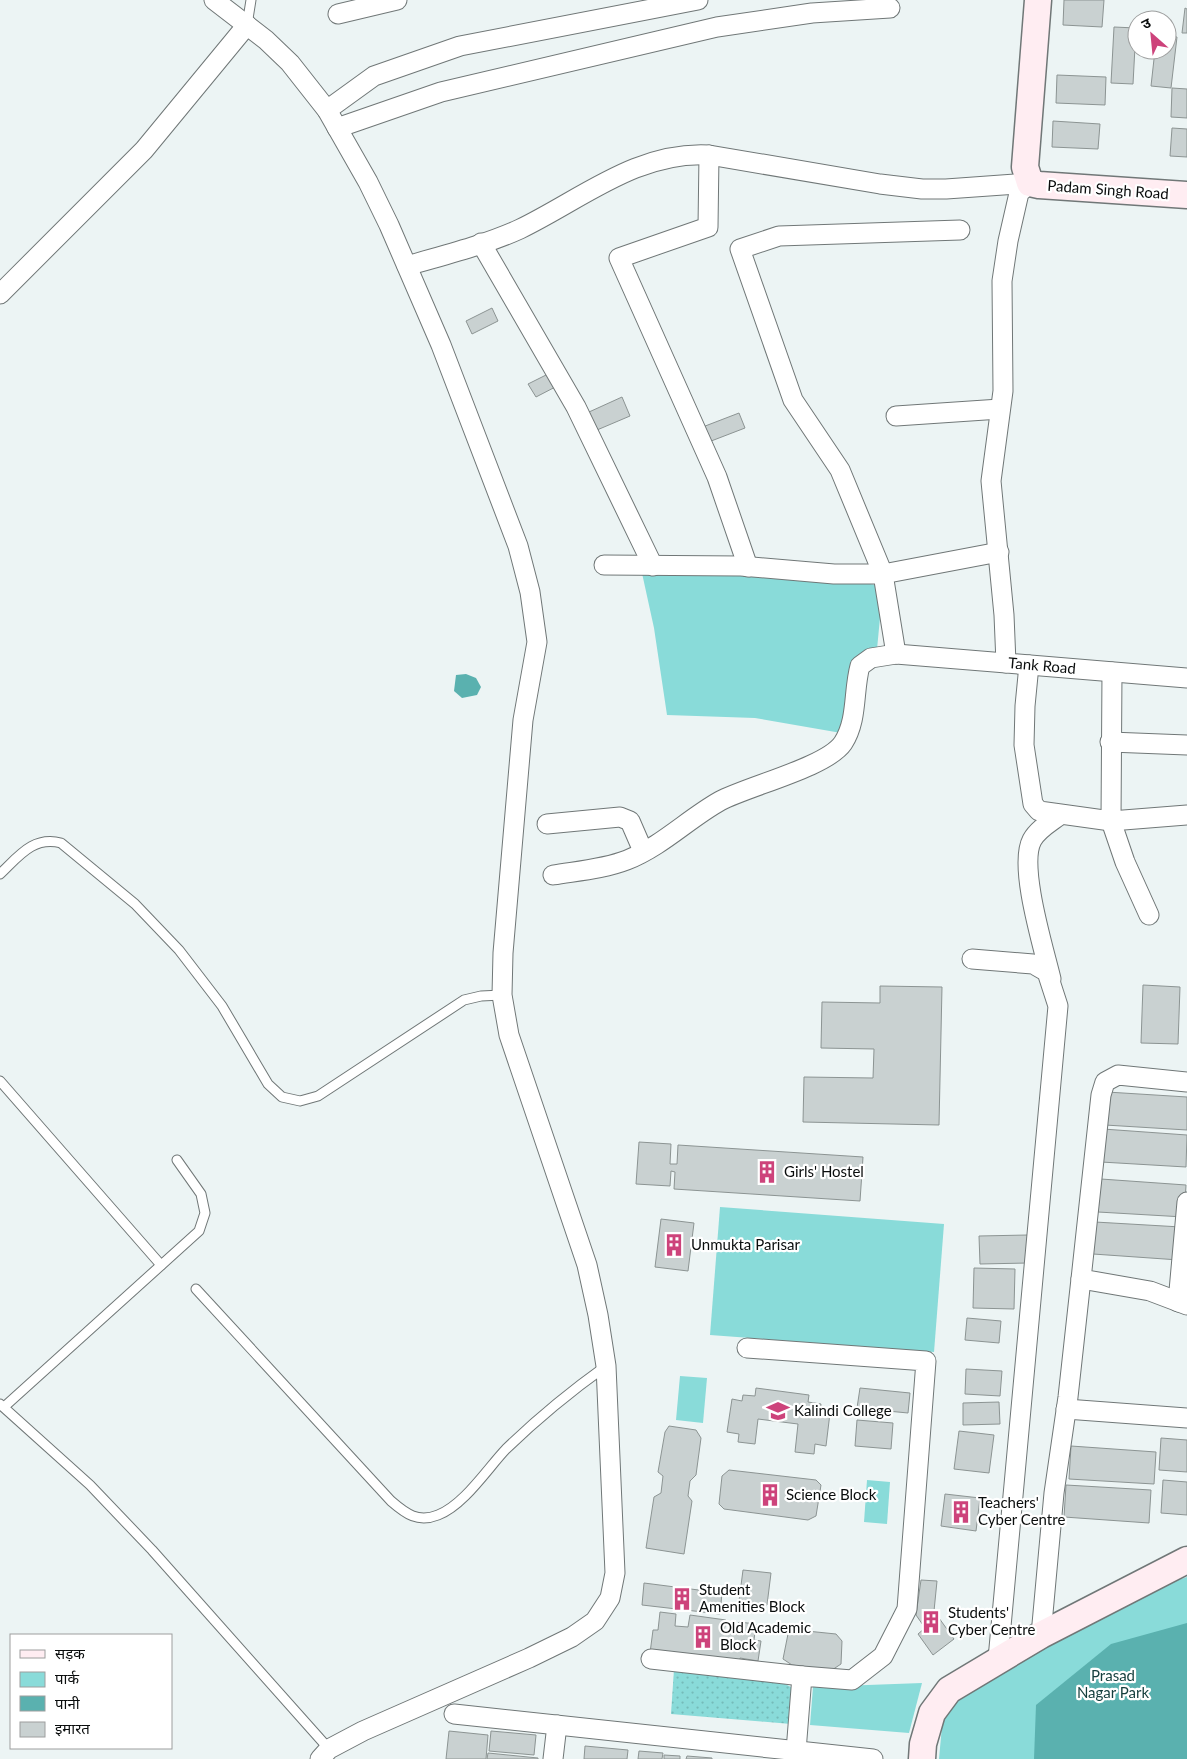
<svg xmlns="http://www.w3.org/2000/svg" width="1187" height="1759" viewBox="0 0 1187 1759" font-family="Lato,'Noto Sans Devanagari',sans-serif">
<defs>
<pattern id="grass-dots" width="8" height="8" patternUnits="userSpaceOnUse" patternTransform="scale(1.25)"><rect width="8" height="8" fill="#89dbd9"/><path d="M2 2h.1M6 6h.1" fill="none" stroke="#75bbb9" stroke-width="1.8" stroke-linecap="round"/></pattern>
</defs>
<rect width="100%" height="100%" fill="#ecf4f4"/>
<path fill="url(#grass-dots)" d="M 674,1669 L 777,1680 L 793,1688 L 791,1724 L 671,1714 Z"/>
<g fill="#89dbd9">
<path d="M 640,564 L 748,565 L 883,586 L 876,660 L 860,665 L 847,734 L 755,718 L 667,715 L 654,628 Z"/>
<path d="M 720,1207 L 944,1224 L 934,1352 L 710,1335 Z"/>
<path d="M 680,1376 L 707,1378 L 703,1423 L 676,1420 Z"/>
<path d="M 867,1480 L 890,1482 L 887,1524 L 864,1522 Z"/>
<path d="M 1187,1577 L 1187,1759 L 939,1759 L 944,1704 L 1104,1605 Z"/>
<path d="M 922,1683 L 909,1733 L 810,1725 L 813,1687 Z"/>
</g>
<g fill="#5ab1af">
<path d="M 466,674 L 476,678 L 481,687 L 477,695 L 462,698 L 454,691 L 456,675 Z"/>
<path d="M 1187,1623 L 1187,1759 L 1034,1759 L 1036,1705 L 1111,1644 Z"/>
</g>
<g fill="#c9d1d1" stroke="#8c9493">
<path d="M 1064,0 L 1104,0 L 1102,27 L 1063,25 Z"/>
<path d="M 1185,8 L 1187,9 L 1187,33 L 1182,33 Z"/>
<path d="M 1114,27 L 1136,28 L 1133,84 L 1111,83 Z"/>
<path d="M 1167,36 L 1177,37 L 1171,88 L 1151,86 L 1155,50 L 1167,50 Z"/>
<path d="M 1057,75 L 1106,77 L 1105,105 L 1056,103 Z"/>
<path d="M 1172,88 L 1187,89 L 1187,118 L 1171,117 Z"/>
<path d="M 1053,121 L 1100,124 L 1098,149 L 1052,147 Z"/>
<path d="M 1172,128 L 1187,129 L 1187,157 L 1170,156 Z"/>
<path d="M 492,308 L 498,321 L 472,334 L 466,321 Z"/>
<path d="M 554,371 L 561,384 L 536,397 L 528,384 Z"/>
<path d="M 622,397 L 630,416 L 597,430 L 589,412 Z"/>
<path d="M 739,413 L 745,428 L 706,443 L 700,428 Z"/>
<path d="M 1143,985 L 1180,987 L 1178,1044 L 1141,1043 Z"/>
<path d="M 880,986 L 942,987 L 939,1125 L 803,1122 L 804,1077 L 873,1078 L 874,1049 L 821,1048 L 822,1002 L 880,1003 Z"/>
<path d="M 1107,1092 L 1187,1097 L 1187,1130 L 1105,1125 Z"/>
<path d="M 1103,1129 L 1187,1135 L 1186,1167 L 1101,1162 Z"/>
<path d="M 639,1142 L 671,1144 L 670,1164 L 677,1164 L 678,1145 L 863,1157 L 860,1201 L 674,1189 L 675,1172 L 671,1171 L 670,1186 L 636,1184 Z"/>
<path d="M 1101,1179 L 1186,1185 L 1184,1217 L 1098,1212 Z"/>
<path d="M 661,1219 L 694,1223 L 688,1271 L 655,1267 Z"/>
<path d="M 1095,1222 L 1181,1227 L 1179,1260 L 1093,1254 Z"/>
<path d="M 1028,1235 L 1028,1263 L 980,1264 L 979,1236 Z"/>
<path d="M 974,1268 L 1015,1269 L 1014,1309 L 973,1308 Z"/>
<path d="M 967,1318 L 1001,1321 L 999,1343 L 965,1340 Z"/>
<path d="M 966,1369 L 1002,1371 L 1000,1396 L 965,1394 Z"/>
<path d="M 756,1388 L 809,1395 L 808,1402 L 821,1404 L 820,1411 L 830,1413 L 826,1446 L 815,1444 L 814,1454 L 795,1452 L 798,1424 L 758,1419 L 755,1444 L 738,1442 L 739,1434 L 727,1432 L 732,1399 L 742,1401 L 743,1395 L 755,1396 Z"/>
<path d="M 860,1388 L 910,1393 L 908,1413 L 857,1408 Z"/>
<path d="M 999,1402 L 1000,1424 L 963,1425 L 963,1403 Z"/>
<path d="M 857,1420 L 893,1423 L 891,1449 L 855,1446 Z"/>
<path d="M 669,1426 L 696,1430 L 701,1438 L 696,1475 L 690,1481 L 688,1496 L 692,1501 L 684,1554 L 646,1548 L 654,1497 L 661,1493 L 663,1476 L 658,1472 L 665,1432 Z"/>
<path d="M 959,1431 L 994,1435 L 989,1473 L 954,1469 Z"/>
<path d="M 1161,1438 L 1187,1440 L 1187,1472 L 1159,1470 Z"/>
<path d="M 1071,1446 L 1156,1452 L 1154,1484 L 1069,1479 Z"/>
<path d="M 729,1470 L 816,1480 L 821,1485 L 816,1516 L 808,1520 L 724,1509 L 719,1504 L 722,1476 Z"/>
<path d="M 1163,1480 L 1187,1482 L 1187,1515 L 1161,1513 Z"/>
<path d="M 1066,1485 L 1151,1490 L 1149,1523 L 1064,1517 Z"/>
<path d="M 945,1494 L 980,1498 L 976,1531 L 941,1526 Z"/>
<path d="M 743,1570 L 771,1573 L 767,1605 L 739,1601 Z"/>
<path d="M 921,1580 L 937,1581 L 934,1611 L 954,1639 L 933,1655 L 918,1634 L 925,1628 L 916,1615 Z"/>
<path d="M 644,1583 L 722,1593 L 720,1614 L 642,1605 Z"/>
<path d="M 660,1612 L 676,1614 L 675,1626 L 688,1627 L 690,1615 L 726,1620 L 724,1632 L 737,1634 L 739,1622 L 756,1624 L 754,1640 L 761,1641 L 758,1661 L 740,1658 L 739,1665 L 650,1653 L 653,1630 L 658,1630 Z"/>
<path d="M 797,1630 L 836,1634 L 842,1641 L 841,1664 L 832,1670 L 792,1665 L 783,1659 L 788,1634 Z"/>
<path d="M 449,1731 L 488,1735 L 486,1759 L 446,1759 Z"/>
<path d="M 491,1731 L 536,1735 L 534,1755 L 489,1751 Z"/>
<path d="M 585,1746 L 628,1750 L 627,1759 L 584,1759 Z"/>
<path d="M 639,1751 L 663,1753 L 662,1759 L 638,1759 Z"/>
<path d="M 488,1753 L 538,1758 L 538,1759 L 487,1759 Z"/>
<path d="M 664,1755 L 680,1756 L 680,1759 L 664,1759 Z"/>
<path d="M 687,1756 L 712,1758 L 712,1759 L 686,1759 Z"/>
</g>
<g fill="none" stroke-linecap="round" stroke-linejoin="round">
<defs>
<g id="lane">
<path d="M 247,25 L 251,0"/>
<path d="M 0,874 C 19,856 33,836 61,843 L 135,904 L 179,950 L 222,1006 L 268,1084 L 282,1097 L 300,1101 L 318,1096 L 464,1000 L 481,996 L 502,995"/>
<path d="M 0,1081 L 161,1265"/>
<path d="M 196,1289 L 391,1501 C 406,1514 418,1523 438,1515 C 464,1505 487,1469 506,1449 C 537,1419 571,1391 606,1366"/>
<path d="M 0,1404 L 90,1485 L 152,1550 L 329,1749"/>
<path d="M 4,1407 L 199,1231 L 205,1213 L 201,1194 L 177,1160"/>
</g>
<g id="street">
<path d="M 214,0 L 266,40 L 290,63 L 327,110 L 368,182 L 389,225 L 441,345 L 518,546 L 530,592 L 537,642 L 523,720 L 503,953 L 502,995 L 509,1035 L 587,1265 L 598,1315 L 606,1366 L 615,1573 L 610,1598 L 595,1621 L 572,1637 L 529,1658 L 363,1731 L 329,1749 L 320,1759"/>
<path d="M 338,14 L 397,0"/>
<path d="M 327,110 L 374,76 L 460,46 L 698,0"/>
<path d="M 337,128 L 441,92 L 717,27 L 812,13 L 890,8"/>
<path d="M 709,155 L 708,227 L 619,258 L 717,477 L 748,567"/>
<path d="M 481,243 L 576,407 L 653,566"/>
<path d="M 407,266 C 444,255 485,245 520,229 C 582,199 637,151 709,155 L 880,184 L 922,189 L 946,189 L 1030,183"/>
<path d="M 0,294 L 144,150 L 247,25"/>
<path d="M 896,416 L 1000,409"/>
<path d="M 604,565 L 741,566 L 834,574 L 883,574 L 999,552"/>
<path d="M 896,654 L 883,574 L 840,470 L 793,400 L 740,249 L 779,236 L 960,230"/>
<path d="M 1006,663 L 1004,615 L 991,481 L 1003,391 L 1002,281 L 1008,241 L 1019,193 L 1030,183"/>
<path d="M 1029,665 L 1025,706 L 1024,745 L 1033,804 L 1039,811 L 1111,821 L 1187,815"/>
<path d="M 1112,672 L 1111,821 L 1125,862 L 1149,915"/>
<path d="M 1110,742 L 1187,745"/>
<path d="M 547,824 L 620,817 L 630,821 L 643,851"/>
<path d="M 553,875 C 577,871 604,869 627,860 C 662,846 688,819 720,801 C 748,786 827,767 843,743 C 858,720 853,691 860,666 L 871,658 L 896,654 L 1187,678"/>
<path d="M 972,959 L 1033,964 L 1047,972 L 1058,1006 L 998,1659"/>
<path d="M 1051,979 C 1044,949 1018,866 1032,840 C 1038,829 1051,822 1060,815"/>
<path d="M 1187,1082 L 1118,1075 L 1105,1082 L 1101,1095 L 1081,1279 L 1150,1291 L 1187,1305"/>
<path d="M 1178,1302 L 1187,1202"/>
<path d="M 747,1348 L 926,1361 L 907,1609 L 883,1656 L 852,1680 L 802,1676 L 796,1751"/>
<path d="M 1066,1409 L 1187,1418"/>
<path d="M 1041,1635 L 1054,1493 L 1068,1397 L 1081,1279"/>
<path d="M 651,1659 L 802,1676"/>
<path d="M 454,1714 L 873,1759"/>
<path d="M 553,1759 L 557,1725"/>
</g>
<g id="secondary">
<path d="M 1038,0 L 1025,167 L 1030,183 L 1039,185 L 1187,195"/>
<path d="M 922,1759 L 923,1744 L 932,1713 L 949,1690 L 1041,1635 L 1187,1560"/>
</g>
</defs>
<use href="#lane" stroke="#707777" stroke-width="11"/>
<use href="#street" stroke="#707777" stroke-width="21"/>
<use href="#secondary" stroke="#707777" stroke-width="29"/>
<use href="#lane" stroke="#fff" stroke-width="9"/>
<use href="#street" stroke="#fff" stroke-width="19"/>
<use href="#secondary" stroke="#ffedf2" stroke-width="26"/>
</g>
<defs>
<symbol id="building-bare" viewBox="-9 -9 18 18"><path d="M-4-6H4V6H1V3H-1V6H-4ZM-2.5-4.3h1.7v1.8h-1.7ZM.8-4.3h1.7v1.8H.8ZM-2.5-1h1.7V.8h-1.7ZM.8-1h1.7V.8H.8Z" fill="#cd437b" stroke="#fff" stroke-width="2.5" paint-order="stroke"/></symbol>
<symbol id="university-bare" viewBox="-9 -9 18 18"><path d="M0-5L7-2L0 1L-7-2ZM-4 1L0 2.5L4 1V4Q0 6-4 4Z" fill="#cd437b" stroke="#fff" stroke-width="2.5" paint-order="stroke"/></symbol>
</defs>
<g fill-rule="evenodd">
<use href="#building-bare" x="751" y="1156" width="32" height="32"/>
<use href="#building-bare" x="658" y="1229" width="32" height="32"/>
<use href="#university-bare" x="762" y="1395" width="32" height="32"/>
<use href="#building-bare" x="754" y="1479" width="32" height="32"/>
<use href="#building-bare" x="945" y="1496" width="32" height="32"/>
<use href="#building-bare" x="666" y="1583" width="32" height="32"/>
<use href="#building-bare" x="915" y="1606" width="32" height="32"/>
<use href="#building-bare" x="687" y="1621" width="32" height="32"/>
</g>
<g text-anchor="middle" stroke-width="4.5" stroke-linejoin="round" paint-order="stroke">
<g font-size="15" fill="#0a0d0d" stroke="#fff">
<text transform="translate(1108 190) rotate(4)" y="5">Padam Singh Road</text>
<text transform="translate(1042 666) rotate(5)" y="5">Tank Road</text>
</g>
<g font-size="15" fill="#0a0d0d" stroke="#fff" text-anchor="start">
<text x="784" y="1177">Girls' Hostel</text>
<text x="691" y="1250">Unmukta Parisar</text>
<text x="794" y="1416">Kalindi College</text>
<text x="786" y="1500">Science Block</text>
<text x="978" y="1508">Teachers'<tspan x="978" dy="17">Cyber Centre</tspan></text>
<text x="699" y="1595">Student<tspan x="699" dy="17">Amenities Block</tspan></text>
<text x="948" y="1618">Students'<tspan x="948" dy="17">Cyber Centre</tspan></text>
<text x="720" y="1633">Old Academic<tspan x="720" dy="17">Block</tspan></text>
</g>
<g font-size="15" fill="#143e3d" stroke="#fff">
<text x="1113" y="1681">Prasad<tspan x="1113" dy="17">Nagar Park</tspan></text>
</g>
</g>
<rect x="10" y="1634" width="162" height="115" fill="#ffffff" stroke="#9d9e9e"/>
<rect x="20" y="1650" width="25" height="8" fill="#ffedf2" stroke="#9d9e9e"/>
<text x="55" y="1659" font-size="15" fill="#0a0d0d">सड़क</text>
<rect x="20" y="1672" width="25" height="15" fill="#89dbd9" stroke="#9d9e9e"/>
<text x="55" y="1684" font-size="15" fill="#0a0d0d">पार्क</text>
<rect x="20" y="1696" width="25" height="15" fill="#5ab1af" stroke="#9d9e9e"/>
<text x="55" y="1709" font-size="15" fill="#0a0d0d">पानी</text>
<rect x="20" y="1722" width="25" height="15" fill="#c9d1d1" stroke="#9d9e9e"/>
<text x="55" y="1734" font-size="15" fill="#0a0d0d">इमारत</text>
<g transform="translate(1152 35) rotate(333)"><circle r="24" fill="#ffffff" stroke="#9d9e9e"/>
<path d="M0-4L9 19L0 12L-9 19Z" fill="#cd437b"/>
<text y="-8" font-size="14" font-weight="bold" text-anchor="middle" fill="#0a0d0d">उ</text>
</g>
</svg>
